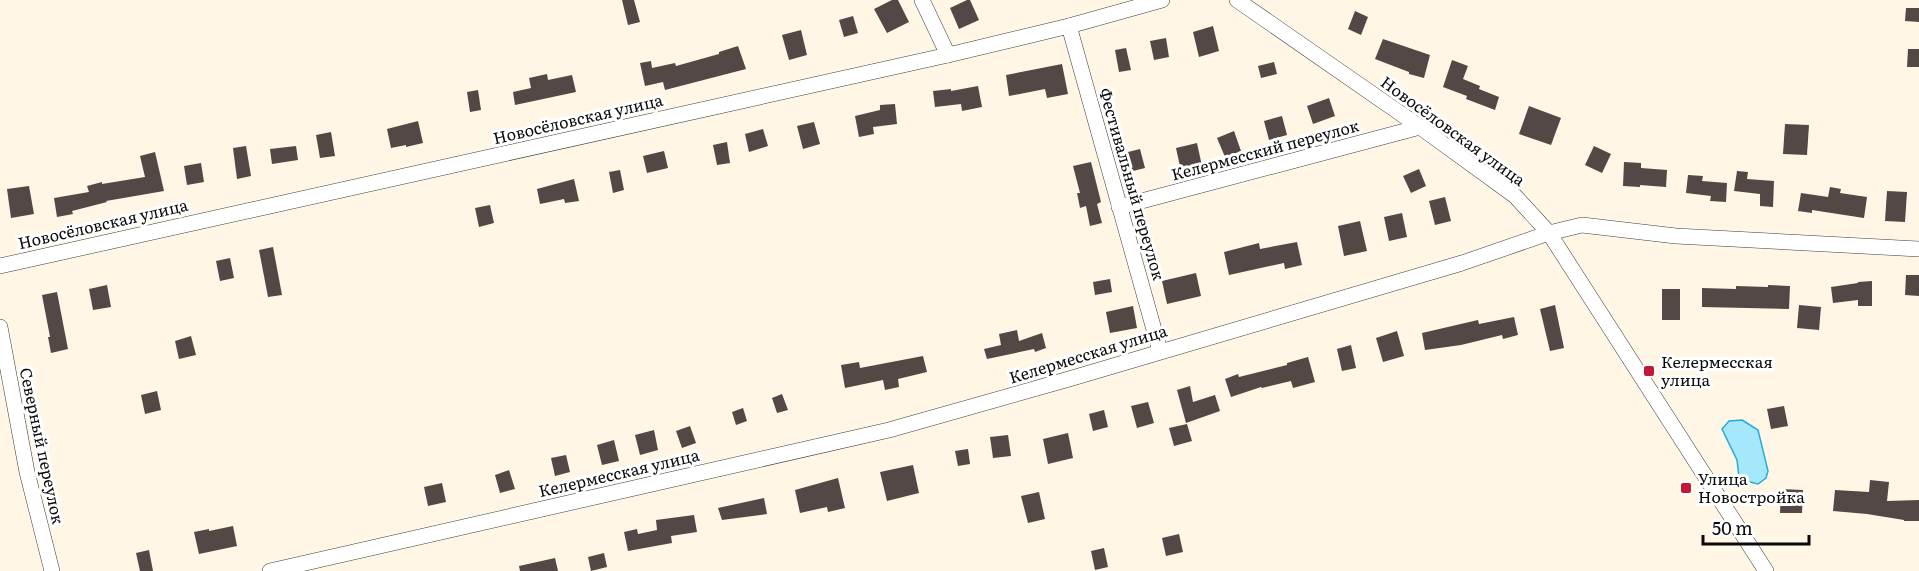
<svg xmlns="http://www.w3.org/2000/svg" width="1919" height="571" viewBox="0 0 1919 571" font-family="Literata,serif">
<rect width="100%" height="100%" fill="#fff6e6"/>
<path fill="#a6e8fb" stroke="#27abd8" stroke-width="1.5" d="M 1742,420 L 1758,430 L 1768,471 L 1766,478 L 1758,484 L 1746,481 L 1739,477 L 1737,460 L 1722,429 L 1729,421 Z"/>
<g fill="#534845">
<path d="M 622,0 L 634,0 L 640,22 L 628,25 Z"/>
<path d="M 892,0 L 898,0 L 909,22 L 887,33 L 874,9 Z"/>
<path d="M 967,0 L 970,0 L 979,20 L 959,29 L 950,8 Z"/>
<path d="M 1906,8 L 1919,8 L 1919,22 L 1905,21 Z"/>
<path d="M 1355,11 L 1368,17 L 1361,35 L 1348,29 Z"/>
<path d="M 853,16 L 858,33 L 844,37 L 839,20 Z"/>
<path d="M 1213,26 L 1219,51 L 1199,57 L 1193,32 Z"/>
<path d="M 801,30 L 807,55 L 789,60 L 782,35 Z"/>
<path d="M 1166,38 L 1169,57 L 1154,60 L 1150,41 Z"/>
<path d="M 1383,39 L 1430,55 L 1424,78 L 1409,74 L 1409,72 L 1375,59 Z"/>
<path d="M 738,46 L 746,69 L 665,90 L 663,82 L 645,86 L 640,63 L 651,61 L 652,68 L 675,63 L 676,66 L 719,54 L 719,52 Z"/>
<path d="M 1126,48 L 1131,70 L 1119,72 L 1115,50 Z"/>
<path d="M 1908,49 L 1919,49 L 1919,67 L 1907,67 Z"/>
<path d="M 1452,60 L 1468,66 L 1463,79 L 1480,86 L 1479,89 L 1499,97 L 1495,110 L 1466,99 L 1467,96 L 1443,87 Z"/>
<path d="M 1274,62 L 1277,74 L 1261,78 L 1258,66 Z"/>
<path d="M 1062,64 L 1068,94 L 1047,98 L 1045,89 L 1009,96 L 1006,75 Z"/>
<path d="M 547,74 L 548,80 L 572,75 L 576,92 L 515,105 L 513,92 L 531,88 L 529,78 Z"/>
<path d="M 978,86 L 982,107 L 962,111 L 961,104 L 935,107 L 933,91 L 951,89 L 951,91 Z"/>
<path d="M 478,90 L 481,110 L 470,112 L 467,92 Z"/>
<path d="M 1329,98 L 1335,116 L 1313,124 L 1307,106 Z"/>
<path d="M 895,104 L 897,124 L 873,127 L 874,134 L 859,137 L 855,116 L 880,110 L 880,105 Z"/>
<path d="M 1529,106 L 1561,118 L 1551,145 L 1519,134 Z"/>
<path d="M 1282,116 L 1287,135 L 1269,140 L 1264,121 Z"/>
<path d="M 418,121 L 423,143 L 406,147 L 406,145 L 391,148 L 387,129 Z"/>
<path d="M 814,122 L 820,144 L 803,149 L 797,126 Z"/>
<path d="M 1785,124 L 1809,125 L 1807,155 L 1783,154 Z"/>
<path d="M 763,129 L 768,146 L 749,152 L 745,134 Z"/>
<path d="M 1234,131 L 1241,151 L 1225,157 L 1217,138 Z"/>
<path d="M 331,132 L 335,156 L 320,158 L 316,135 Z"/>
<path d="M 727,142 L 730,163 L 717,165 L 713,145 Z"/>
<path d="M 1197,143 L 1202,166 L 1181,171 L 1176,148 Z"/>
<path d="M 246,146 L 251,176 L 237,179 L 233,148 Z"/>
<path d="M 296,146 L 298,160 L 272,164 L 270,149 Z"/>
<path d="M 1594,146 L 1611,154 L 1602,173 L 1585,165 Z"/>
<path d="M 1140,149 L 1145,168 L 1129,172 L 1124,153 Z"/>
<path d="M 664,151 L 668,168 L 647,173 L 643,156 Z"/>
<path d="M 155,152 L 164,191 L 106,201 L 107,202 L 72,211 L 73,214 L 57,217 L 54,198 L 89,192 L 87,186 L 102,182 L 102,184 L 145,177 L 140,156 Z"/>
<path d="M 1091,162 L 1101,202 L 1097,204 L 1102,223 L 1090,226 L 1086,206 L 1080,208 L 1077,193 L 1080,193 L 1073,166 Z"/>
<path d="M 1624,162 L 1641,163 L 1641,168 L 1667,170 L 1666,187 L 1640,185 L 1640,187 L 1623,186 Z"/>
<path d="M 201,163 L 204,182 L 187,185 L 184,166 Z"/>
<path d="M 1419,169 L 1426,186 L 1411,193 L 1403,176 Z"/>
<path d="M 620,170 L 624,190 L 613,193 L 609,172 Z"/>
<path d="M 1737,171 L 1748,172 L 1747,179 L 1774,181 L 1773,207 L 1760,206 L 1760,194 L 1734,191 Z"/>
<path d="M 1688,175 L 1703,176 L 1702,181 L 1727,183 L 1726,202 L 1710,201 L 1711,196 L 1686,193 Z"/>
<path d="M 574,179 L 579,201 L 565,203 L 564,199 L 540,204 L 537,189 Z"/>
<path d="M 29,186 L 34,214 L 11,218 L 7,189 Z"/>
<path d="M 1830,187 L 1841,189 L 1840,193 L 1867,197 L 1864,218 L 1812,210 L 1812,213 L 1798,211 L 1801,193 L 1828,197 Z"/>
<path d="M 1887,191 L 1907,192 L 1905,222 L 1885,221 Z"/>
<path d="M 1445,197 L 1451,221 L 1435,225 L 1429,201 Z"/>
<path d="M 490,205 L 494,223 L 479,227 L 475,208 Z"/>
<path d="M 1402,213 L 1407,237 L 1389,241 L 1384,217 Z"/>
<path d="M 1360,221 L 1367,251 L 1344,256 L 1338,226 Z"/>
<path d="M 1297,242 L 1302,265 L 1285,269 L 1284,263 L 1229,275 L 1224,252 L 1259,243 L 1260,249 Z"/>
<path d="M 273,247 L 282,295 L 268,297 L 259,250 Z"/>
<path d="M 230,258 L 234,278 L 220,281 L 216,261 Z"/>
<path d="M 1196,273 L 1201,296 L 1167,304 L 1162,281 Z"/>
<path d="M 1906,275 L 1919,275 L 1919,296 L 1905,295 Z"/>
<path d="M 1110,279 L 1112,292 L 1095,295 L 1093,282 Z"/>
<path d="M 1872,281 L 1872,306 L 1858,306 L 1858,300 L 1833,303 L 1831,287 L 1858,283 L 1858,282 Z"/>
<path d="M 107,285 L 111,307 L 93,310 L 89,289 Z"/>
<path d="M 1768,285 L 1790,286 L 1789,309 L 1702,307 L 1702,288 L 1736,289 L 1736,286 L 1768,287 Z"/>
<rect x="1662" y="289" width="18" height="31"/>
<path d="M 57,292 L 68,349 L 51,353 L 48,337 L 50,337 L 42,295 Z"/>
<path d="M 1555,305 L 1564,348 L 1550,351 L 1540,309 Z"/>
<path d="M 1799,305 L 1821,307 L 1819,330 L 1797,328 Z"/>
<path d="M 1133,306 L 1137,328 L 1110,333 L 1106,312 Z"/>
<path d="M 1514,317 L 1518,335 L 1503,339 L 1502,335 L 1461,345 L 1425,350 L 1422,333 L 1478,320 L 1479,324 Z"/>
<path d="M 1017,330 L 1019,341 L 1042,333 L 1046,348 L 1035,352 L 1034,349 L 987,359 L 984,349 L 1001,345 L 999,334 Z"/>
<path d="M 1397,331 L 1404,356 L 1383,362 L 1376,338 Z"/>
<path d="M 191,336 L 196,355 L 179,359 L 175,341 Z"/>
<path d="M 1351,345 L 1356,368 L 1342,371 L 1337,349 Z"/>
<path d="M 923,356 L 927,372 L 898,379 L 899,387 L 885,390 L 883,380 L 845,388 L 841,365 L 859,362 L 860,368 Z"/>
<path d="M 1308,357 L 1315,382 L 1293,388 L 1291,381 L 1262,388 L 1261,387 L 1231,397 L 1225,379 L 1238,374 L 1239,377 L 1287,365 L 1287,363 Z"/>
<path d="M 1190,386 L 1193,402 L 1215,395 L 1220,411 L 1186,423 L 1177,390 Z"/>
<path d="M 157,391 L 161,410 L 145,414 L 141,395 Z"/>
<path d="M 782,394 L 788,410 L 777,413 L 772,398 Z"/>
<path d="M 1148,402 L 1154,423 L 1137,428 L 1131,406 Z"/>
<path d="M 1784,406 L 1788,426 L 1771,429 L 1767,409 Z"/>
<path d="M 743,408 L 747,421 L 736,425 L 732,412 Z"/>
<path d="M 1104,410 L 1108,427 L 1093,431 L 1089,414 Z"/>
<path d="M 1187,424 L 1192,441 L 1174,446 L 1169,428 Z"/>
<path d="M 690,426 L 696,443 L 682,448 L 676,431 Z"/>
<path d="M 654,430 L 658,450 L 640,455 L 635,435 Z"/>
<path d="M 1068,433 L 1073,458 L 1048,464 L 1043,439 Z"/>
<path d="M 1008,435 L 1011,456 L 993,458 L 990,437 Z"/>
<path d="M 614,440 L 619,461 L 602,465 L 597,445 Z"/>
<path d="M 968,449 L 970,464 L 958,466 L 955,451 Z"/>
<path d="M 566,455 L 570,472 L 555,476 L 551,458 Z"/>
<path d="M 913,465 L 919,493 L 887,501 L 880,472 Z"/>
<path d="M 509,470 L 515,489 L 500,493 L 495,475 Z"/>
<path d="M 838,478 L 845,508 L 828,512 L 827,507 L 800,513 L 795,490 Z"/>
<path d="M 1870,480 L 1889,482 L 1887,501 L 1919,500 L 1919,521 L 1904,521 L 1904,520 L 1867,514 L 1833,511 L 1835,490 L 1869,492 Z"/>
<path d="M 442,483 L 446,502 L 428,506 L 424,487 Z"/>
<path d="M 1781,489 L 1803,490 L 1802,513 L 1780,513 Z"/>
<path d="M 1039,492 L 1045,519 L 1028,523 L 1021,496 Z"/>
<path d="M 764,498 L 767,514 L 722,520 L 718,508 Z"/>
<path d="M 694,515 L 697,532 L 671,536 L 672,543 L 628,551 L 624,532 L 637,529 L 638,534 L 657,530 L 656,520 Z"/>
<path d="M 233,526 L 237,546 L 199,554 L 194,532 L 209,529 L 209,531 Z"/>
<path d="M 1179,534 L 1183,552 L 1166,556 L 1162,538 Z"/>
<path d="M 1104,548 L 1108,567 L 1095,570 L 1091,551 Z"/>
<path d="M 149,550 L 153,571 L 140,571 L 136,553 Z"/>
<path d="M 604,553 L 607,567 L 591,571 L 588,557 Z"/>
<path d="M 555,558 L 558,571 L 520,571 L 519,566 Z"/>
</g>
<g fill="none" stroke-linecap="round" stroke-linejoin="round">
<defs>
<g id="street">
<path d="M 922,0 L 948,55"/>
<path d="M 1237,0 L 1420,127 L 1515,196 L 1549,233 L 1766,571"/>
<path d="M 1069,26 L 1160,351"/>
<path d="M 1119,207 L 1420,127"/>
<path d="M 0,266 L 948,55 L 1069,26 L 1162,0"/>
<path d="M 0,327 L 27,472 L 52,571"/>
<path d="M 270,571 L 889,430 L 1069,379 L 1462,263 L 1549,233 L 1582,225 L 1676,236 L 1919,249"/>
</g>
</defs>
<use href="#street" stroke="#3d3d3d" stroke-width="16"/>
<use href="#street" stroke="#fff" stroke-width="15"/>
</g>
<g fill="#c31839" stroke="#fff" stroke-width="2">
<rect x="1643" y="365" width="12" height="12" rx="3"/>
<rect x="1680" y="482" width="12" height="12" rx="3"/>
</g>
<g text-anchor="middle" stroke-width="6" stroke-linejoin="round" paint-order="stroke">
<g font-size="16" fill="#0a0a0a" stroke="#fff">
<text transform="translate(578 119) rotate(-13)" y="6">Новосёловская улица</text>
<text transform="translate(1453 131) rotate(36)" y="6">Новосёловская улица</text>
<text transform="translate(1265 150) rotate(-15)" y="6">Келермесский переулок</text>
<text transform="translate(1132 184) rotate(74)" y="6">Фестивальный переулок</text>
<text transform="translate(103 224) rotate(-13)" y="6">Новосёловская улица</text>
<text transform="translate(1088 354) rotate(-17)" y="6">Келермесская улица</text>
<text transform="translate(42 446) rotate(78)" y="6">Северный переулок</text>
<text transform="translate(619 473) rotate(-13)" y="6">Келермесская улица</text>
</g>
<g font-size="16" fill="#0a0a0a" stroke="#fff" text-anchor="start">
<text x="1661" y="368">Келермесская<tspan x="1661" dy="18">улица</tspan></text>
<text x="1698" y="485">Улица<tspan x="1698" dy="18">Новостройка</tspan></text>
</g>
</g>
<path d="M1703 535v9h106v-9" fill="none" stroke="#0a0a0a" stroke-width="3"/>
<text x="1712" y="535" font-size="18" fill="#0a0a0a" stroke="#ffffff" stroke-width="4.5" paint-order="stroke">50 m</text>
</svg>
